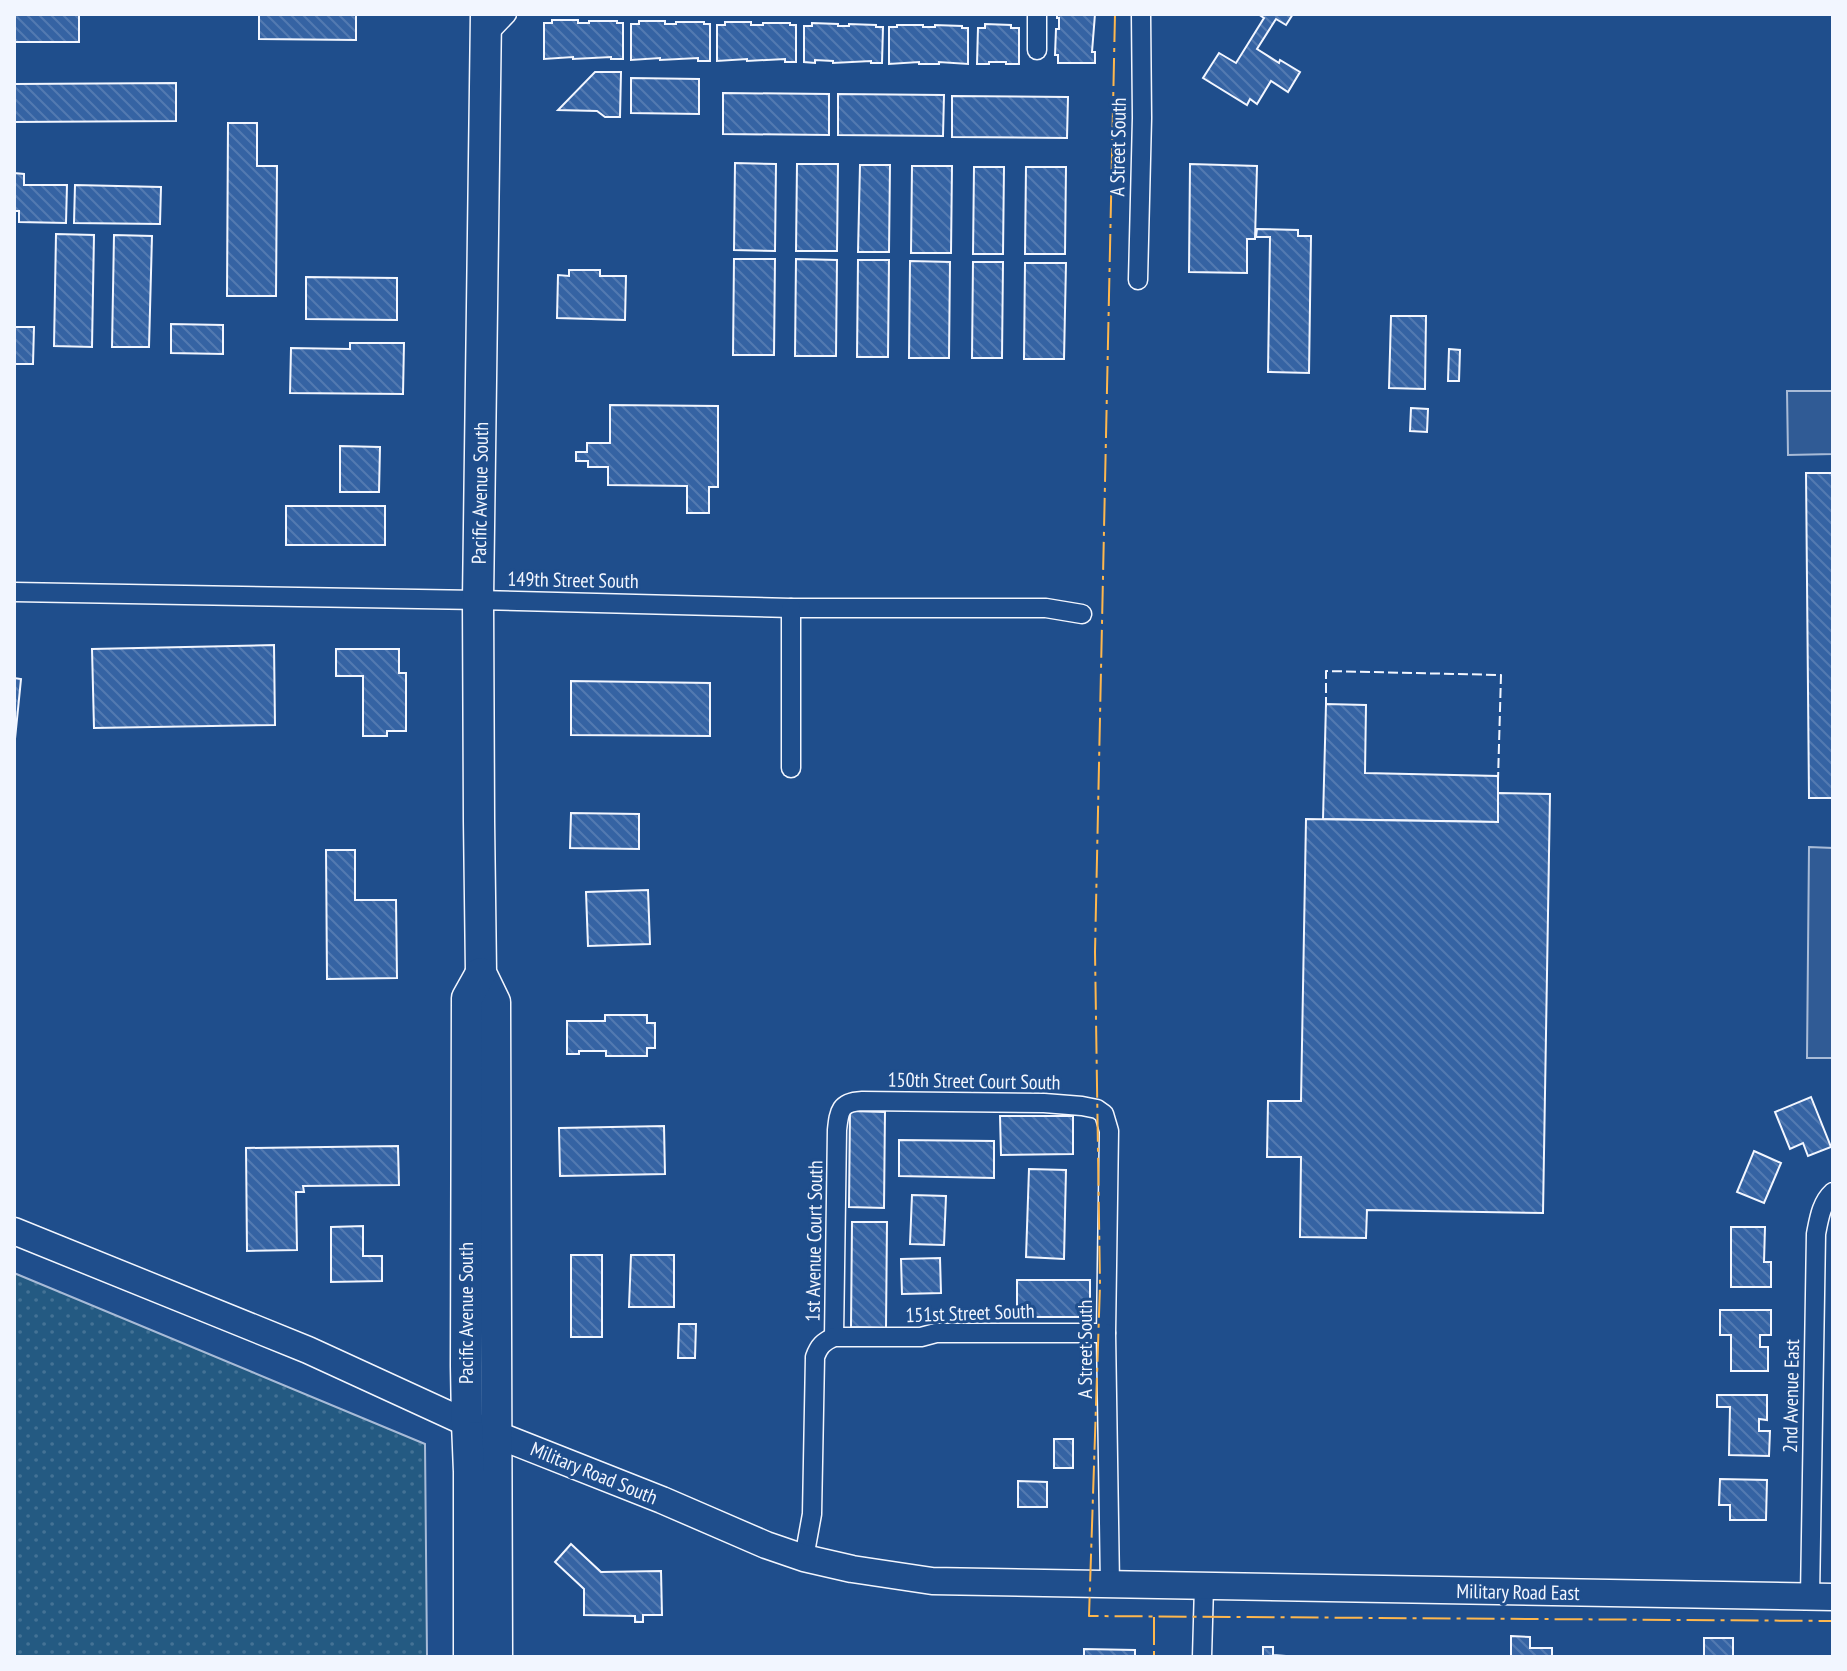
<svg xmlns="http://www.w3.org/2000/svg" width="1847" height="1671" viewBox="0 0 1847 1671" font-family="'PT Sans Narrow',sans-serif">
<defs>
<pattern id="grass-dots" width="8" height="8" patternUnits="userSpaceOnUse" patternTransform="scale(2)"><rect width="8" height="8" fill="#245a82"/><path d="M2 2h.1M6 6h.1" fill="none" stroke="#447295" stroke-width="1.8" stroke-linecap="round"/></pattern>
<pattern id="building-back-hatch" width="6" height="6" patternUnits="userSpaceOnUse" patternTransform="scale(2)"><rect width="6" height="6" fill="#3563a3"/><path d="M-1 5l2 2M0 0l6 6M5-1l2 2" fill="none" stroke="#537ab1"/></pattern>
</defs>
<rect width="100%" height="100%" fill="#1f4e8c"/>
<path fill="url(#grass-dots)" stroke="#a8bbd7" stroke-width="2" d="M 14,1273 L 425,1444 L 427,1657 L 14,1657 Z"/>
<g fill="#305b95" stroke="#a8bbd7" stroke-width="2">
<path d="M 1787,391 L 1833,391 L 1833,454 L 1788,455 Z"/>
<path d="M 1809,847 L 1833,848 L 1833,1058 L 1807,1058 Z"/>
</g>
<g fill="url(#building-back-hatch)" stroke="#f2f6ff" stroke-width="2">
<rect x="14" y="14" width="65" height="28"/>
<path d="M 259,14 L 356,14 L 356,40 L 259,39 Z"/>
<path d="M 1057,14 L 1095,14 L 1092,52 L 1095,52 L 1095,63 L 1058,63 L 1058,55 L 1055,55 L 1056,29 L 1059,29 L 1059,18 L 1057,18 Z"/>
<path d="M 1258,14 L 1293,14 L 1286,25 L 1276,19 L 1257,49 L 1279,63 L 1280,60 L 1300,72 L 1288,92 L 1271,81 L 1257,104 L 1250,99 L 1247,105 L 1203,78 L 1219,53 L 1236,63 L 1264,18 Z"/>
<path d="M 552,20 L 578,20 L 578,23 L 589,23 L 589,21 L 617,21 L 617,23 L 623,23 L 623,59 L 611,59 L 611,57 L 573,59 L 573,57 L 544,59 L 544,23 L 552,23 Z"/>
<path d="M 639,21 L 665,21 L 665,24 L 676,24 L 676,22 L 704,22 L 704,24 L 710,24 L 710,61 L 698,61 L 698,58 L 660,60 L 660,58 L 631,60 L 631,24 L 639,24 Z"/>
<path d="M 725,22 L 751,22 L 751,25 L 763,25 L 763,23 L 790,23 L 790,25 L 796,25 L 796,62 L 785,62 L 785,59 L 747,61 L 747,59 L 717,61 L 717,25 L 725,25 Z"/>
<path d="M 812,23 L 838,24 L 838,26 L 849,26 L 849,24 L 876,25 L 876,27 L 883,27 L 882,63 L 871,63 L 871,61 L 833,63 L 833,61 L 815,60 L 815,63 L 804,62 L 804,26 L 812,26 Z"/>
<path d="M 985,24 L 1011,25 L 1011,28 L 1019,28 L 1019,64 L 1006,64 L 1006,62 L 989,62 L 989,64 L 977,64 L 978,28 L 985,28 Z"/>
<path d="M 897,25 L 923,25 L 923,27 L 935,27 L 935,25 L 962,26 L 962,28 L 968,28 L 968,64 L 939,62 L 939,64 L 919,64 L 919,62 L 889,64 L 889,27 L 897,27 Z"/>
<path d="M 595,72 L 621,72 L 620,117 L 605,117 L 597,111 L 558,110 Z"/>
<path d="M 631,78 L 699,79 L 699,114 L 631,113 Z"/>
<path d="M 176,83 L 176,121 L 14,122 L 14,84 Z"/>
<path d="M 723,93 L 829,94 L 829,135 L 723,134 Z"/>
<path d="M 838,94 L 944,95 L 943,136 L 838,135 Z"/>
<path d="M 952,96 L 1068,97 L 1067,138 L 952,137 Z"/>
<path d="M 228,123 L 257,123 L 257,166 L 277,166 L 276,296 L 227,296 Z"/>
<path d="M 735,163 L 776,164 L 775,251 L 734,250 Z"/>
<path d="M 797,164 L 838,164 L 837,251 L 796,251 Z"/>
<path d="M 1190,164 L 1257,166 L 1255,239 L 1247,239 L 1247,273 L 1189,272 Z"/>
<path d="M 860,165 L 890,165 L 889,252 L 858,252 Z"/>
<path d="M 912,166 L 952,166 L 951,253 L 911,253 Z"/>
<path d="M 974,167 L 1004,167 L 1003,254 L 973,254 Z"/>
<path d="M 1026,167 L 1066,167 L 1065,254 L 1025,254 Z"/>
<path d="M 14,173 L 24,174 L 24,185 L 67,185 L 66,223 L 19,222 L 19,211 L 14,211 Z"/>
<path d="M 75,185 L 161,187 L 160,224 L 74,223 Z"/>
<path d="M 1257,229 L 1298,230 L 1298,236 L 1311,236 L 1309,373 L 1268,372 L 1270,237 L 1256,237 Z"/>
<path d="M 56,234 L 94,235 L 92,347 L 54,346 Z"/>
<path d="M 114,235 L 152,236 L 149,347 L 112,347 Z"/>
<path d="M 734,259 L 775,259 L 774,355 L 733,355 Z"/>
<path d="M 796,259 L 837,260 L 836,356 L 795,356 Z"/>
<path d="M 858,260 L 889,260 L 888,357 L 857,357 Z"/>
<path d="M 910,261 L 950,262 L 949,358 L 909,358 Z"/>
<path d="M 973,262 L 1003,262 L 1002,358 L 972,358 Z"/>
<path d="M 1025,263 L 1066,263 L 1064,359 L 1024,359 Z"/>
<path d="M 569,270 L 600,270 L 600,276 L 626,276 L 625,320 L 557,318 L 558,275 L 569,276 Z"/>
<path d="M 306,277 L 397,278 L 397,320 L 306,319 Z"/>
<path d="M 1391,316 L 1426,316 L 1425,389 L 1389,388 Z"/>
<path d="M 171,324 L 223,325 L 223,354 L 171,353 Z"/>
<path d="M 14,327 L 34,327 L 33,364 L 14,364 Z"/>
<path d="M 350,343 L 404,343 L 403,394 L 290,393 L 291,348 L 350,349 Z"/>
<path d="M 1449,349 L 1460,350 L 1459,381 L 1448,381 Z"/>
<path d="M 610,405 L 718,406 L 718,487 L 709,487 L 709,513 L 687,513 L 687,486 L 608,485 L 608,467 L 588,467 L 588,461 L 576,461 L 576,452 L 587,452 L 587,443 L 610,443 Z"/>
<path d="M 1411,408 L 1428,409 L 1427,432 L 1410,431 Z"/>
<path d="M 340,446 L 380,447 L 379,492 L 340,492 Z"/>
<path d="M 1806,473 L 1833,473 L 1833,798 L 1809,798 Z"/>
<rect x="286" y="506" width="99" height="39"/>
<path d="M 274,645 L 275,725 L 94,728 L 92,649 Z"/>
<path d="M 336,649 L 399,649 L 399,673 L 406,673 L 406,731 L 387,731 L 387,736 L 363,736 L 363,676 L 336,676 Z"/>
<path d="M 14,678 L 21,679 L 14,749 Z"/>
<path d="M 571,681 L 710,683 L 710,736 L 571,735 Z"/>
<path d="M 1326,704 L 1366,705 L 1365,773 L 1498,776 L 1498,822 L 1323,819 Z"/>
<path d="M 1498,793 L 1550,794 L 1543,1213 L 1367,1210 L 1366,1238 L 1300,1237 L 1301,1157 L 1267,1157 L 1268,1101 L 1301,1101 L 1306,819 L 1498,822 Z"/>
<path d="M 571,813 L 639,814 L 639,849 L 570,848 Z"/>
<path d="M 326,850 L 355,850 L 355,900 L 396,900 L 397,978 L 327,979 Z"/>
<path d="M 648,890 L 650,944 L 588,946 L 586,892 Z"/>
<path d="M 605,1015 L 647,1015 L 647,1023 L 655,1023 L 655,1048 L 647,1048 L 647,1056 L 606,1056 L 606,1051 L 579,1051 L 579,1054 L 567,1054 L 567,1021 L 605,1021 Z"/>
<path d="M 1811,1097 L 1831,1147 L 1808,1156 L 1803,1143 L 1790,1149 L 1775,1112 Z"/>
<path d="M 850,1111 L 885,1112 L 884,1208 L 849,1207 Z"/>
<path d="M 1000,1116 L 1073,1116 L 1073,1154 L 1001,1155 Z"/>
<path d="M 664,1126 L 665,1174 L 560,1176 L 559,1128 Z"/>
<path d="M 899,1140 L 994,1141 L 994,1178 L 899,1176 Z"/>
<path d="M 398,1146 L 399,1185 L 303,1186 L 304,1192 L 296,1192 L 297,1250 L 247,1251 L 246,1148 Z"/>
<path d="M 1754,1151 L 1781,1163 L 1764,1203 L 1737,1192 Z"/>
<path d="M 1029,1169 L 1066,1170 L 1064,1259 L 1026,1257 Z"/>
<path d="M 912,1195 L 946,1196 L 944,1245 L 910,1244 Z"/>
<path d="M 852,1222 L 887,1222 L 886,1328 L 851,1327 Z"/>
<path d="M 363,1226 L 363,1256 L 382,1256 L 382,1281 L 331,1282 L 331,1227 Z"/>
<path d="M 1731,1227 L 1765,1227 L 1764,1262 L 1771,1262 L 1771,1287 L 1731,1287 Z"/>
<rect x="571" y="1255" width="31" height="82"/>
<path d="M 631,1255 L 674,1255 L 674,1307 L 629,1307 Z"/>
<path d="M 940,1258 L 941,1293 L 902,1294 L 901,1259 Z"/>
<rect x="1017" y="1280" width="73" height="37"/>
<path d="M 1720,1310 L 1771,1310 L 1771,1335 L 1760,1335 L 1760,1347 L 1768,1347 L 1768,1371 L 1731,1371 L 1731,1335 L 1720,1335 Z"/>
<path d="M 679,1324 L 696,1324 L 695,1358 L 678,1358 Z"/>
<path d="M 1717,1395 L 1767,1395 L 1767,1420 L 1759,1419 L 1759,1431 L 1770,1431 L 1769,1456 L 1729,1455 L 1730,1407 L 1717,1407 Z"/>
<rect x="1054" y="1439" width="19" height="29"/>
<path d="M 1720,1479 L 1767,1480 L 1766,1520 L 1730,1520 L 1730,1505 L 1719,1505 Z"/>
<path d="M 1018,1481 L 1047,1482 L 1047,1507 L 1018,1507 Z"/>
<path d="M 571,1544 L 601,1572 L 661,1571 L 662,1615 L 643,1615 L 643,1622 L 635,1622 L 635,1616 L 584,1615 L 584,1589 L 555,1562 Z"/>
<path d="M 1511,1636 L 1530,1637 L 1530,1648 L 1552,1648 L 1552,1657 L 1511,1657 Z"/>
<rect x="1704" y="1638" width="29" height="19"/>
<path d="M 1263,1647 L 1273,1647 L 1273,1655 L 1299,1657 L 1240,1657 L 1263,1657 Z"/>
<path d="M 1084,1649 L 1135,1650 L 1135,1657 L 1084,1657 Z"/>
</g>
<g fill="none" stroke-linecap="round" stroke-linejoin="round">
<defs>
<g id="minor">
<path d="M 1037,14 L 1037,50"/>
<path d="M 486,36 L 507,14"/>
<path d="M 1138,280 L 1142,118 L 1141,14"/>
<path d="M 14,592 L 478,600 L 791,608 L 1046,608 L 1082,614"/>
<path d="M 791,608 L 791,768"/>
<path d="M 834,1337 L 837,1130 C 839,1111 840,1102 862,1101 L 1044,1103 L 1082,1106 L 1097,1109 L 1104,1114 L 1109,1131 L 1106,1333 L 1110,1585"/>
<path d="M 804,1558 L 812,1514 L 815,1357 C 819,1346 823,1342 834,1337 L 921,1337 L 936,1333 L 1106,1333"/>
<path d="M 1810,1597 L 1816,1234 C 1819,1219 1821,1203 1833,1192"/>
<path d="M 1202,1657 L 1204,1586"/>
</g>
<path id="secondary" d="M 14,1231 L 308,1350 L 467,1423 L 662,1500 L 766,1545 L 804,1558 L 852,1569 L 932,1581 L 1833,1597"/>
<g id="primary">
<path d="M 486,14 L 478,600 L 479,821 L 481,973 L 495,1002 L 497,1657"/>
<path d="M 469,1657 L 469,1472 L 467,1423 L 466,1366 L 467,998 L 481,973"/>
</g>
</defs>
<use href="#minor" stroke="#f2f6ff" stroke-width="21"/>
<use href="#secondary" stroke="#f2f6ff" stroke-width="29"/>
<use href="#primary" stroke="#f2f6ff" stroke-width="33"/>
<use href="#minor" stroke="#1f4e8c" stroke-width="18"/>
<use href="#secondary" stroke="#1f4e8c" stroke-width="26"/>
<use href="#primary" stroke="#1f4e8c" stroke-width="30"/>
<path stroke="#f2f6ff" stroke-width="2" stroke-dasharray="10 4" stroke-linecap="butt" d="M 1326,707 L 1326,671 L 1501,675 L 1498,780"/>
<g stroke="#ffb74d" stroke-width="2" stroke-dasharray="28 6 4 6" stroke-linecap="butt">
<path d="M 1115,14 L 1095,952 L 1100,1285 L 1089,1616 L 1833,1621"/>
<path d="M 1154,1617 L 1154,1657"/>
</g>
</g>
<g text-anchor="middle" stroke-width="6" stroke-linejoin="round" paint-order="stroke">
<g font-size="20" fill="#f2f6ff" stroke="#1f4e8c">
<text transform="translate(1118 147) rotate(-89)" y="7">A Street South</text>
<text transform="translate(480 493) rotate(-89)" y="7">Pacific Avenue South</text>
<text transform="translate(573 580) rotate(1)" y="7">149th Street South</text>
<text transform="translate(974 1081) rotate(1)" y="7">150th Street Court South</text>
<text transform="translate(814 1241) rotate(-89)" y="7">1st Avenue Court South</text>
<text transform="translate(466 1313) rotate(-90)" y="7">Pacific Avenue South</text>
<text transform="translate(970 1313) rotate(-2)" y="7">151st Street South</text>
<text transform="translate(1085 1349) rotate(-90)" y="7">A Street South</text>
<text transform="translate(1791 1396) rotate(-89)" y="7">2nd Avenue East</text>
<text transform="translate(594 1473) rotate(22)" y="7">Military Road South</text>
<text transform="translate(1518 1592) rotate(1)" y="7">Military Road East</text>
</g>
</g>
<rect width="1847" height="1671" fill="none" stroke="#f2f6ff" stroke-width="32"/>
</svg>
